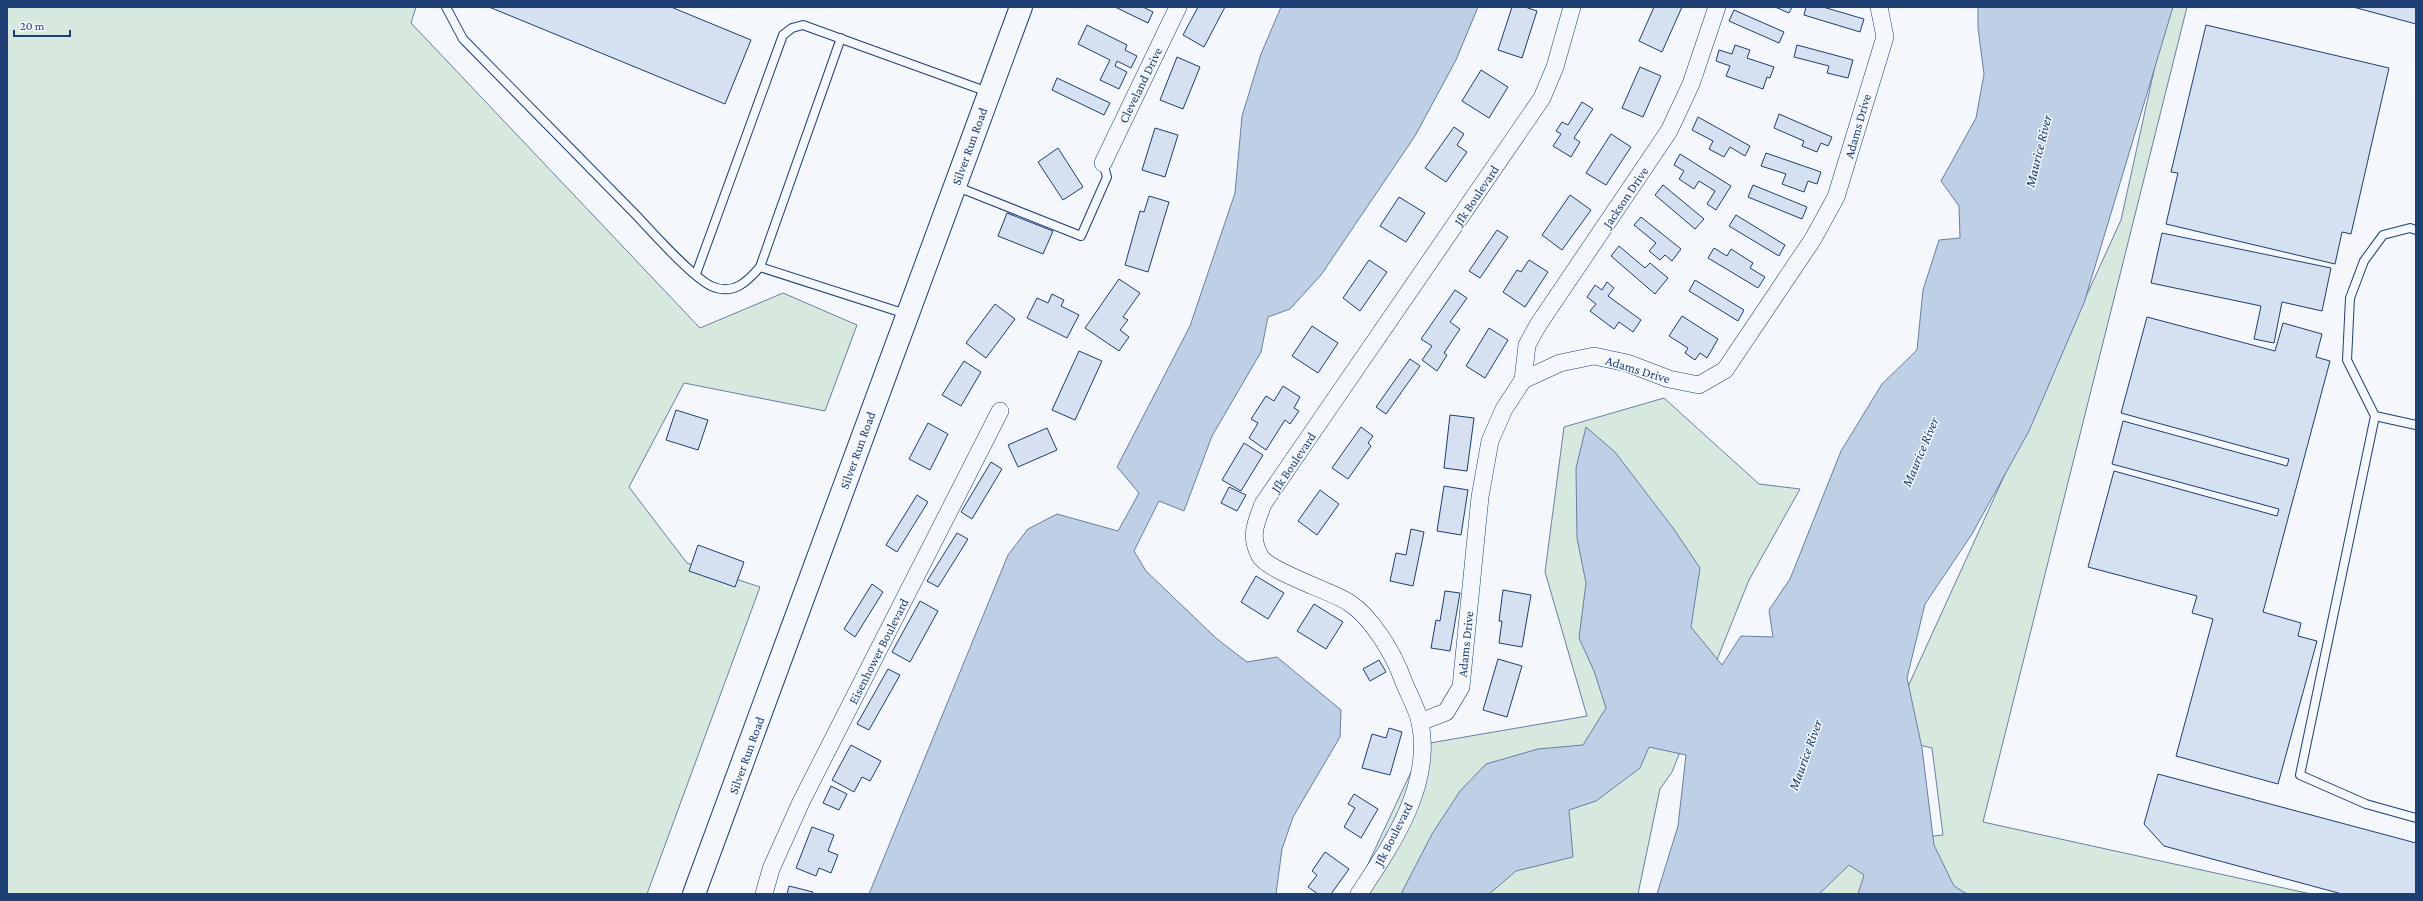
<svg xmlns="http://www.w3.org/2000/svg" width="2423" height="901" viewBox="0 0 2423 901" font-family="'Crimson Pro',serif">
<rect width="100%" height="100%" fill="#f4f7fb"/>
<g fill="#d7e8df" stroke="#687fa3">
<path d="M 7,7 L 416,7 L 411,23 L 700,328 L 783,293 L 857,325 L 825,411 L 684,383 L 629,487 L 687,563 L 760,587 L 647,894 L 7,894 Z"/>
<path d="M 2168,7 L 2187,7 L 1983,822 L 2311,894 L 1809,894 L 1839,846 L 1943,835 L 1932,748 L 1885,737 L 2121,220 Z"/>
<path d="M 1664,398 L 1759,484 L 1800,489 L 1749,580 L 1672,772 L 1660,789 L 1638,894 L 1354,894 L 1424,744 L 1587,716 L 1545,572 L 1564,427 Z"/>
</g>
<g fill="#bed0e5" stroke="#687fa3">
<path d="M 1281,7 L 1478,7 L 1456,60 L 1415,136 L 1321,275 L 1290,309 L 1268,317 L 1261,352 L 1212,436 L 1184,511 L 1159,501 L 1134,551 L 1146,571 L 1217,639 L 1247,662 L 1277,657 L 1341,710 L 1340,737 L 1293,817 L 1282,849 L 1276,894 L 869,894 L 1008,555 L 1028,529 L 1057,514 L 1118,531 L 1139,493 L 1117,467 L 1190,326 L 1235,193 L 1242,116 L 1261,54 Z"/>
<path d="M 1978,7 L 2173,7 L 2084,303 L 2029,431 L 1972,534 L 1925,604 L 1907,678 L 1922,748 L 1934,845 L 1954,886 L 1967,894 L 1858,894 L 1864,875 L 1849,865 L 1819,894 L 1657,894 L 1678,826 L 1686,755 L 1649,747 L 1640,768 L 1596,801 L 1569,810 L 1573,857 L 1516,871 L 1489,894 L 1401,894 L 1432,834 L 1460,791 L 1486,764 L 1538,749 L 1583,745 L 1606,708 L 1594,671 L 1579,638 L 1586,583 L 1577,538 L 1576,468 L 1586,427 L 1615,452 L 1673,528 L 1700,568 L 1691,627 L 1722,665 L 1741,636 L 1773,637 L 1769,610 L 1790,579 L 1841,451 L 1882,384 L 1917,350 L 1923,290 L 1939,240 L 1960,238 L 1959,206 L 1941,181 L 1976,118 L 1984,74 L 1978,28 Z"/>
</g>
<g fill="#d5e0f0" stroke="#1d3f73">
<path d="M 489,7 L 671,7 L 751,40 L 725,104 Z"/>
<path d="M 1115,7 L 1143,7 L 1153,12 L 1148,23 Z"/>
<path d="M 1198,7 L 1225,7 L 1204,47 L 1183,35 Z"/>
<path d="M 1512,7 L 1525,7 L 1537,11 L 1522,58 L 1498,50 Z"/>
<path d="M 1654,7 L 1682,7 L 1662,52 L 1639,41 Z"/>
<path d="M 1775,7 L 1792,7 L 1789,13 Z"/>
<path d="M 1806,7 L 1823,7 L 1864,19 L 1860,32 L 1804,15 Z"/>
<path d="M 2353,7 L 2416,7 L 2416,24 Z"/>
<path d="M 1734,10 L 1784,32 L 1779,43 L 1729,21 Z"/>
<path d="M 1087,25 L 1127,45 L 1125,50 L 1137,56 L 1131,68 L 1117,61 L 1115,66 L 1127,72 L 1119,89 L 1100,80 L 1110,60 L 1078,44 Z"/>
<path d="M 2206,25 L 2389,68 L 2351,234 L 2342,232 L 2335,264 L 2166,224 L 2178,173 L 2171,172 Z"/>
<path d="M 1735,45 L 1750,50 L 1747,58 L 1774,67 L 1770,78 L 1767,77 L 1763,89 L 1726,76 L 1730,66 L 1716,61 L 1719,50 L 1732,54 Z"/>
<path d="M 1797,45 L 1853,60 L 1848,78 L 1827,73 L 1829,66 L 1794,57 Z"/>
<path d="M 1177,57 L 1200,67 L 1183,109 L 1160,100 Z"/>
<path d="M 1640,67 L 1661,76 L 1643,117 L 1622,108 Z"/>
<path d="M 1481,70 L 1508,87 L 1489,118 L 1462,101 Z"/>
<path d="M 1057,78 L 1110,103 L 1104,115 L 1052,90 Z"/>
<path d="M 1582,102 L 1593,109 L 1574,138 L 1580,142 L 1571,157 L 1553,146 L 1561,134 L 1556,131 L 1562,122 L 1568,125 Z"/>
<path d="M 1779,114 L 1832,137 L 1828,146 L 1821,143 L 1817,152 L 1802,146 L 1804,141 L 1774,128 Z"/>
<path d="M 1698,117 L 1750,146 L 1745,156 L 1730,147 L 1724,157 L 1709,149 L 1713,141 L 1692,130 Z"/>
<path d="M 1454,127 L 1464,134 L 1457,145 L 1467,152 L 1446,182 L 1425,168 Z"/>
<path d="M 1155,128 L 1178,135 L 1165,177 L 1142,170 Z"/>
<path d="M 1611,134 L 1631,147 L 1606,185 L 1586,173 Z"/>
<path d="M 1058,148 L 1083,187 L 1063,200 L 1038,162 Z"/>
<path d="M 1766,153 L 1821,172 L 1817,184 L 1808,181 L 1804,192 L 1782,184 L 1786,174 L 1761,166 Z"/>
<path d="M 1680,154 L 1731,186 L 1716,210 L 1707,204 L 1715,191 L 1699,181 L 1694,189 L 1679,179 L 1684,171 L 1674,165 Z"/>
<path d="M 1663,185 L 1704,219 L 1695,229 L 1655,195 Z"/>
<path d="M 1753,185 L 1807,207 L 1802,219 L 1748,197 Z"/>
<path d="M 1570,195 L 1591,210 L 1562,250 L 1542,235 Z"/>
<path d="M 1149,196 L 1169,202 L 1148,272 L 1125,265 L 1140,211 L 1144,212 Z"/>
<path d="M 1399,197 L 1425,213 L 1406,242 L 1380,226 Z"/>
<path d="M 1007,213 L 1053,231 L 1043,254 L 998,236 Z"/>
<path d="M 1736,215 L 1785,245 L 1779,256 L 1729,226 Z"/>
<path d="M 1641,217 L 1681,249 L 1672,261 L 1665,255 L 1660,260 L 1649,251 L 1656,243 L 1634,225 Z"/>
<path d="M 1497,230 L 1508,237 L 1480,278 L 1469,271 Z"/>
<path d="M 2162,233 L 2331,268 L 2322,311 L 2282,302 L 2274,343 L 2254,339 L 2261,306 L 2151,283 Z"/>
<path d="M 1619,246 L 1645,268 L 1650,263 L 1668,278 L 1655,294 L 1611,256 Z"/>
<path d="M 1714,248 L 1727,256 L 1731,249 L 1753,263 L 1750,268 L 1765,277 L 1758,288 L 1708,258 Z"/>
<path d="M 1369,260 L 1387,272 L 1360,311 L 1343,298 Z"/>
<path d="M 1529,260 L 1548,272 L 1525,307 L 1503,292 L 1517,270 L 1521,272 Z"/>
<path d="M 1119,279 L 1140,293 L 1123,317 L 1128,320 L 1120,330 L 1129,337 L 1119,351 L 1085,328 Z"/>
<path d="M 1695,280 L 1744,310 L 1738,321 L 1689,291 Z"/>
<path d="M 1607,282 L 1614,288 L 1608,296 L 1641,320 L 1633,332 L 1619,322 L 1614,329 L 1590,311 L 1596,304 L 1587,297 L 1595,285 L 1602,290 Z"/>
<path d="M 1455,290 L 1467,298 L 1450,322 L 1460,329 L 1444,353 L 1447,355 L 1437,371 L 1422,360 L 1432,346 L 1421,339 Z"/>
<path d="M 1052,294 L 1064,300 L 1061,306 L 1079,315 L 1067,338 L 1027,318 L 1037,298 L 1048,303 Z"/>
<path d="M 995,304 L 1015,319 L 986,358 L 966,343 Z"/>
<path d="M 1682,316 L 1718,339 L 1707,358 L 1700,353 L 1695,360 L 1685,353 L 1688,348 L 1669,336 Z"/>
<path d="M 2147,317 L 2275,351 L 2283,323 L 2322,334 L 2316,357 L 2330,361 L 2263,612 L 2301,623 L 2298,636 L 2317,641 L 2278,784 L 2176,756 L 2213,619 L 2192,613 L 2197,596 L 2088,567 L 2114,471 L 2277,516 L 2279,509 L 2112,464 L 2123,421 L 2287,466 L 2289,459 L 2121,413 Z"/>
<path d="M 1312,326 L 1338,343 L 1318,373 L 1292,356 Z"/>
<path d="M 1489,328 L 1508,340 L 1485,378 L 1466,366 Z"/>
<path d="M 1079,351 L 1102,361 L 1075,420 L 1052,410 Z"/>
<path d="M 1410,359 L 1420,366 L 1386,414 L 1376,407 Z"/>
<path d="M 964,361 L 981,372 L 961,406 L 942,395 Z"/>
<path d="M 1283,386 L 1300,397 L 1294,408 L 1299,411 L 1290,424 L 1285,420 L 1266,450 L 1249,438 L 1258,423 L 1251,419 L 1266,396 L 1274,401 Z"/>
<path d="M 676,410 L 708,420 L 698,450 L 666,440 Z"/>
<path d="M 1450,415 L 1474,418 L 1467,471 L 1444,468 Z"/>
<path d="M 928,423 L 948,434 L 930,470 L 909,459 Z"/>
<path d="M 1361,427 L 1373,436 L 1368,443 L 1371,446 L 1348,479 L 1332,468 Z"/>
<path d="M 1047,428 L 1057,450 L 1018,467 L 1008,445 Z"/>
<path d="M 1244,443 L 1263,455 L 1241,491 L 1222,480 Z"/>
<path d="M 991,462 L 1002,469 L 972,519 L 961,512 Z"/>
<path d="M 1444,486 L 1468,490 L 1461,535 L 1437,531 Z"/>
<path d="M 1229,487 L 1246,495 L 1237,511 L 1221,503 Z"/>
<path d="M 1320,490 L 1339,504 L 1317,535 L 1298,521 Z"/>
<path d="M 917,495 L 928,502 L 897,552 L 886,545 Z"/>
<path d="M 1411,529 L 1424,532 L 1413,586 L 1390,581 L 1396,553 L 1406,555 Z"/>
<path d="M 957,533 L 968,539 L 938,587 L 927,581 Z"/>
<path d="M 698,545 L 744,562 L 735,587 L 689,571 Z"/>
<path d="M 1256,576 L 1284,593 L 1268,619 L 1241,602 Z"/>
<path d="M 872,584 L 883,592 L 855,637 L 844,629 Z"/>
<path d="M 1503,590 L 1531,595 L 1522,647 L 1499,643 L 1502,621 L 1499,621 Z"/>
<path d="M 1445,591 L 1460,593 L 1450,651 L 1431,648 L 1436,620 L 1440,621 Z"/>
<path d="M 920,601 L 938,611 L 910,662 L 892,652 Z"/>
<path d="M 1314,604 L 1343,622 L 1326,649 L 1297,631 Z"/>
<path d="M 1498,659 L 1522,666 L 1507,717 L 1483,710 Z"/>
<path d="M 1379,660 L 1386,672 L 1370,681 L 1363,669 Z"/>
<path d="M 888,669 L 900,675 L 869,730 L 857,724 Z"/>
<path d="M 1389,728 L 1402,732 L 1390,775 L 1362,768 L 1372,734 L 1386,738 Z"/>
<path d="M 851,745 L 881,761 L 870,781 L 862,777 L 854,792 L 832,780 Z"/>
<path d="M 2158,774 L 2416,843 L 2416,894 L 2342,894 L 2164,846 L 2144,824 Z"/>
<path d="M 831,786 L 847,794 L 839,810 L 823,803 Z"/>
<path d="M 1354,794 L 1378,809 L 1361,838 L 1344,827 L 1355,808 L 1348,804 Z"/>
<path d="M 812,827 L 834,835 L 828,851 L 838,855 L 831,873 L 819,868 L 816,876 L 796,868 Z"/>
<path d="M 1325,852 L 1349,869 L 1331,894 L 1318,894 L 1308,887 L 1317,875 L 1312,871 Z"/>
<path d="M 789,886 L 813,892 L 812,894 L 787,894 Z"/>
</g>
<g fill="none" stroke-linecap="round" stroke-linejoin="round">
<defs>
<g id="service">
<path d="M 446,7 L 463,39 C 521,98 578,156 636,215 C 653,233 691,276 711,286 C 733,296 747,282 760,267 L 841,38"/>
<path d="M 955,186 L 1081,236 L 1107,177 L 1103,163"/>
<path d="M 760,267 L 906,314"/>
<path d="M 696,274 L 783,35 L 792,28 L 803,25 L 988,92"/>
<path d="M 2375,416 L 2347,360 L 2350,298 L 2364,261 L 2383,235 L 2410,228 L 2416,230"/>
<path d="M 2416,425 L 2375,416 L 2300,775 L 2366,804 L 2416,818"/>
</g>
<g id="minor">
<path d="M 1103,163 L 1178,7"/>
<path d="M 1523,380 L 1527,345 L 1538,325 L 1669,131 L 1691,84 L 1717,7"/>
<path d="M 1420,722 L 1446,712 L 1461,687 L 1480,497 L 1490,441 L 1504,409 L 1523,380 L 1560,363 L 1594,356 L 1627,363 L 1669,379 L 1699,385 L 1725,370 L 1813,239 L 1836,197 L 1885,37 L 1879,7"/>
<path d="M 764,894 L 771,869 L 801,802 L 1000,411"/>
<path d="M 1359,894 C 1392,844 1433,785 1420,722 C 1417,708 1408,693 1403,680 C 1394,654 1371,616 1348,602 C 1331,591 1268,571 1260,556 C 1249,536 1256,523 1263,504 L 1542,98 L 1555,67 L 1572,7"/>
</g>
<path id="secondary" d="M 694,894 L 1021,7"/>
</defs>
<use href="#service" stroke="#1d3f73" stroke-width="10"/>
<use href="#minor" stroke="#1d3f73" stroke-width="18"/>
<use href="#secondary" stroke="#1d3f73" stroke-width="24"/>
<use href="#service" stroke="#f4f7fb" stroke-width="8"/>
<use href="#minor" stroke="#f4f7fb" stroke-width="17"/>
<use href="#secondary" stroke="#f4f7fb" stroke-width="22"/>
</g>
<g text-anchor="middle" stroke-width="3" stroke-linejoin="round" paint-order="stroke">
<g font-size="13" fill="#1d3f73" stroke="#f4f7fb">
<text transform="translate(1140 85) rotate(-64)" y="5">Cleveland Drive</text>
<text transform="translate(1857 126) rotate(-74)" y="5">Adams Drive</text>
<text transform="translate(969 146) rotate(-70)" y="5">Silver Run Road</text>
<text transform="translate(1476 195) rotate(-56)" y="5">Jfk Boulevard</text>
<text transform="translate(1625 197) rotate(-56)" y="5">Jackson Drive</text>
<text transform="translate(1638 369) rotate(17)" y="5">Adams Drive</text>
<text transform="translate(857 450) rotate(-70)" y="5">Silver Run Road</text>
<text transform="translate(1293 462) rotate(-56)" y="5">Jfk Boulevard</text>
<text transform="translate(1465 644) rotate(-84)" y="5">Adams Drive</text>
<text transform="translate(878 651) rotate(-63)" y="5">Eisenhower Boulevard</text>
<text transform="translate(746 755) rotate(-70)" y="5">Silver Run Road</text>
<text transform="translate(1393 834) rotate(-63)" y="5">Jfk Boulevard</text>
</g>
<g font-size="14" font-style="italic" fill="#1d3f73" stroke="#f4f7fb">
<text transform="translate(2038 151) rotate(-76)" y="5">Maurice River</text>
<text transform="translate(1920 452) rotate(-67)" y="5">Maurice River</text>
<text transform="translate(1805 755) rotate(-70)" y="5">Maurice River</text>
</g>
</g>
<rect width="2423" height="901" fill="none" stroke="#1d3f73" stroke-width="16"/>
<path d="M14 30v6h56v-6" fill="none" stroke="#1d3f73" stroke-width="2"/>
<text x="20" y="30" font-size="12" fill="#1d3f73" stroke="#f4f7fb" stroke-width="3" paint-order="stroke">20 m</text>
</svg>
